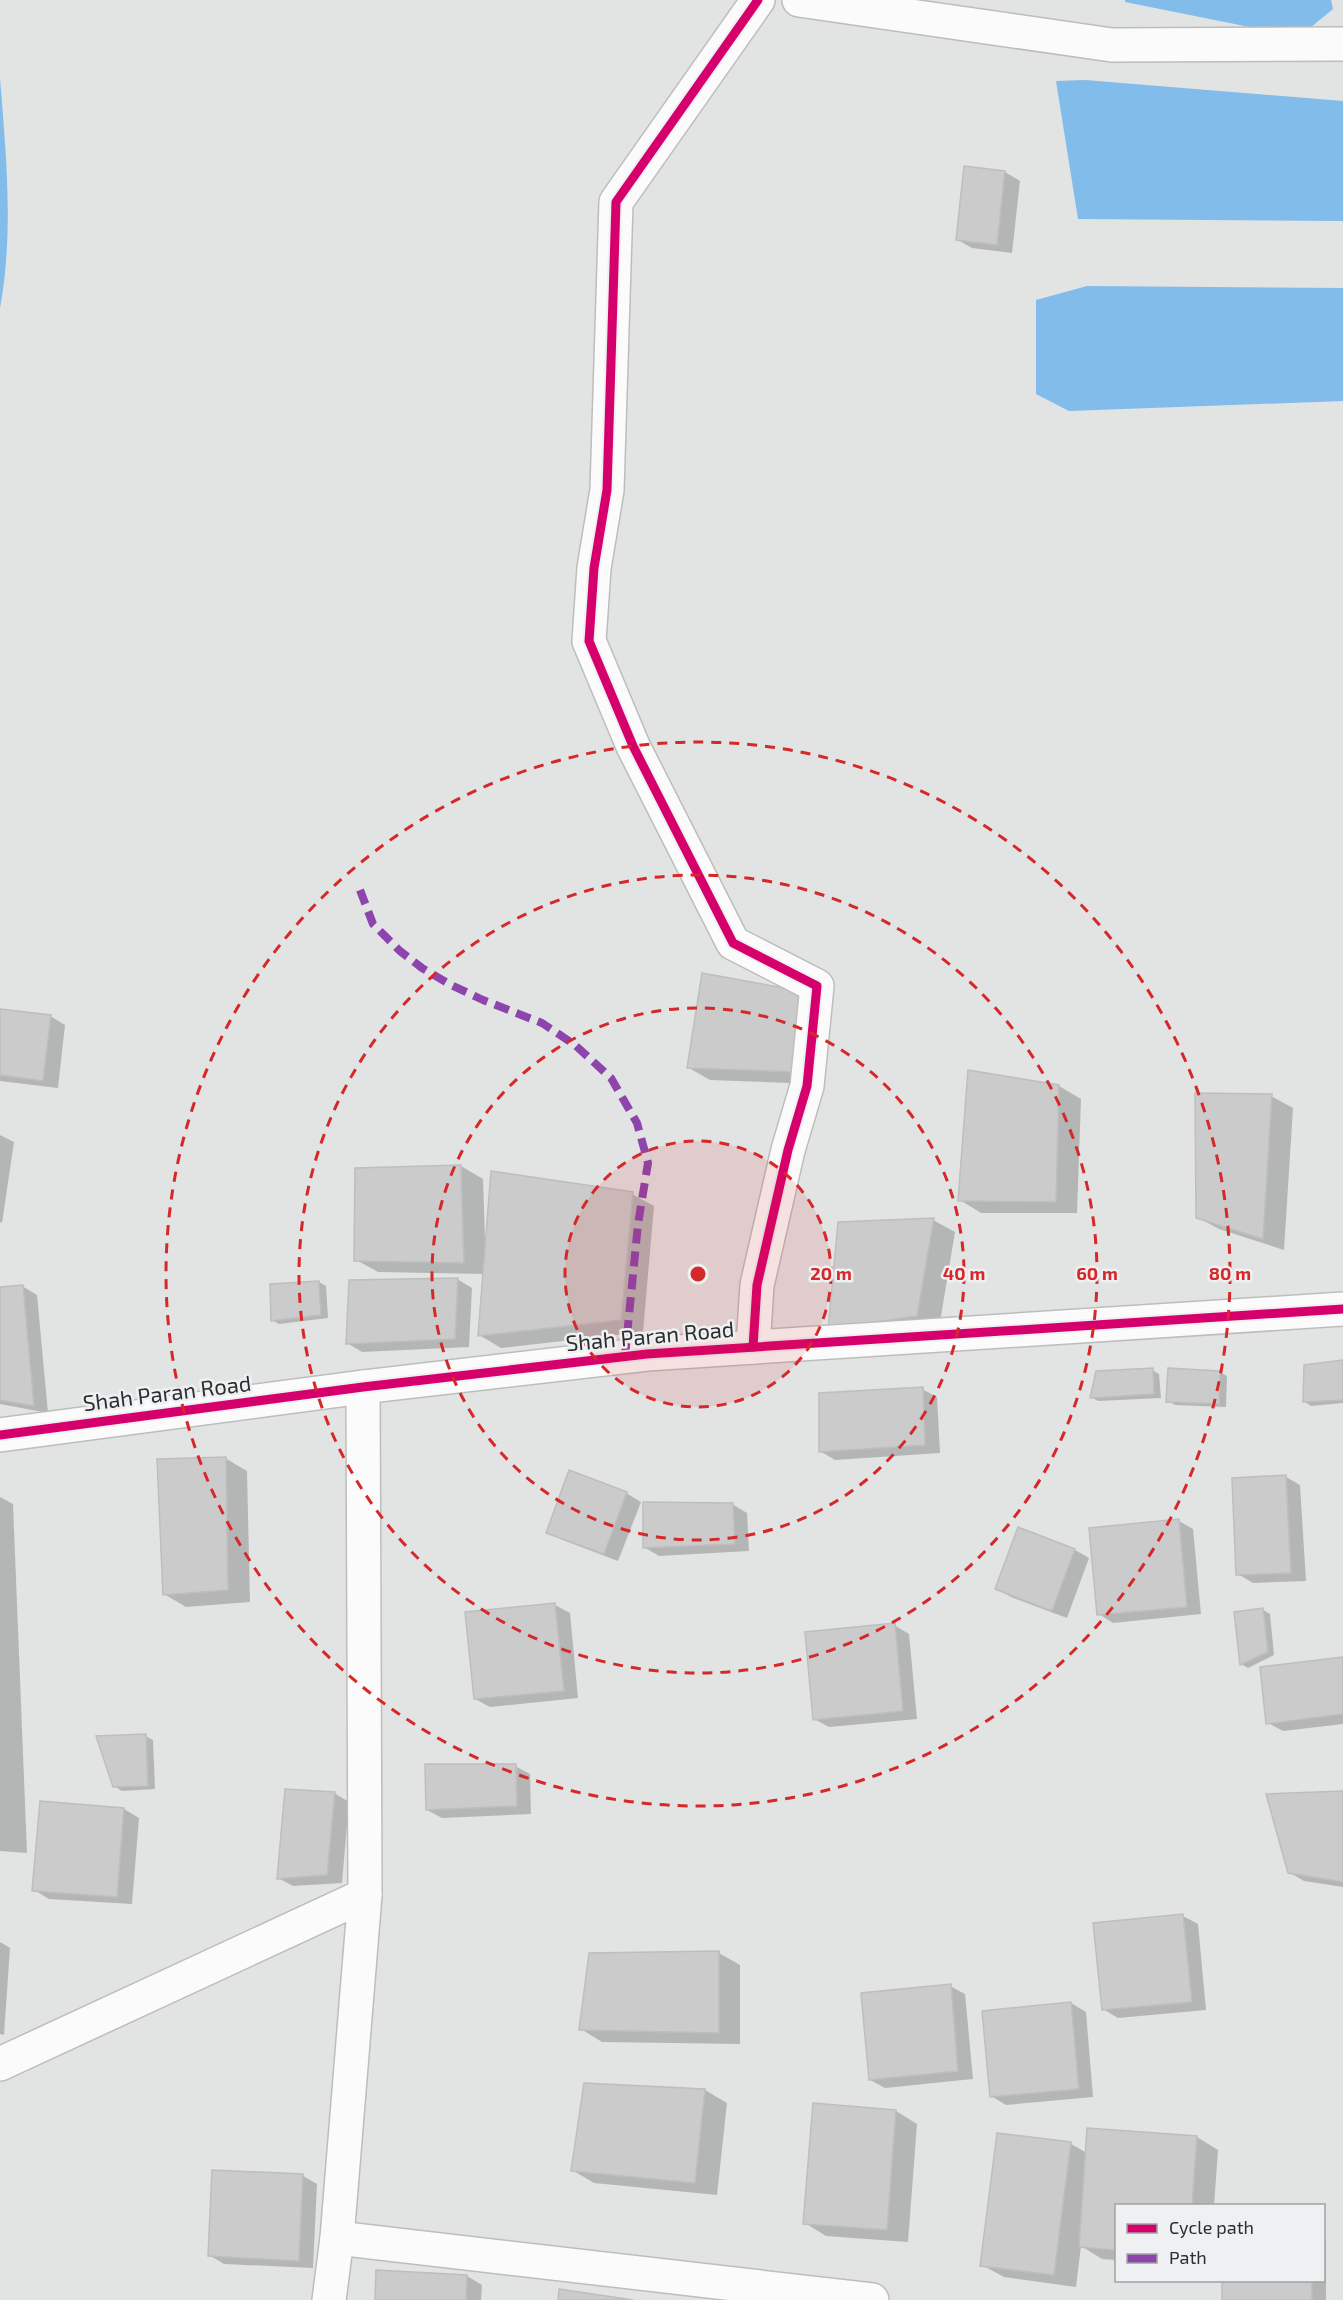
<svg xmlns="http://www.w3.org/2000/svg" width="1343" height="2300" viewBox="0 0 1343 2300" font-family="'Exo 2',sans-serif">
<rect width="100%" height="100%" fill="#e2e3e3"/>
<g fill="#81bceb">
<path d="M 1125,0 L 1331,0 L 1333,9 L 1299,37 L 1125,2 Z"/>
<path d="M 0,78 C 6,154 14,232 0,308 Z"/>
<path d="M 1085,80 L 1343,101 L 1343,221 L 1078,219 L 1056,81 Z"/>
<path d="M 1087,286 L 1343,288 L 1343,401 L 1069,411 L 1036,394 L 1036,300 Z"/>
</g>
<g fill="#0003">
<path d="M 1005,172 L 1020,181 L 1012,253 L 972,248 L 958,240 Z"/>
<path d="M 800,993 L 820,1084 L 710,1080 L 689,1068 Z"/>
<path d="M 0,1010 L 50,1016 L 65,1025 L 58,1088 L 0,1081 Z"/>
<path d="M 1059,1086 L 1081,1099 L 1077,1213 L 981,1213 L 960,1200 Z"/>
<path d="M 1271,1096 L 1293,1108 L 1284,1250 L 1219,1229 L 1197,1217 Z"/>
<path d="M 0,1135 L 14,1142 L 2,1223 L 0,1222 Z"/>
<path d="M 461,1166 L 483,1179 L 485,1240 L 632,1194 L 654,1206 L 643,1332 L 501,1348 L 479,1335 L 484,1274 L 378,1272 L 356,1260 Z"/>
<path d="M 933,1220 L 955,1232 L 939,1328 L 851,1340 Z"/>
<path d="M 457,1279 L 472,1288 L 469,1347 L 362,1352 L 347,1343 Z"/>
<path d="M 319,1282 L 326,1286 L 328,1318 L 279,1324 L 272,1320 Z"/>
<path d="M 22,1286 L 37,1295 L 48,1413 L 0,1404 L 0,1288 Z"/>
<path d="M 1343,1362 L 1343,1403 L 1311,1406 L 1304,1401 Z"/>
<path d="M 1152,1370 L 1159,1374 L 1161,1398 L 1098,1401 L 1091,1397 Z"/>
<path d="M 1220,1372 L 1227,1376 L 1226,1407 L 1175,1405 L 1168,1401 Z"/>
<path d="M 922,1389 L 937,1397 L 940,1453 L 835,1460 L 820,1451 Z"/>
<path d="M 225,1458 L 247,1471 L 250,1602 L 186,1607 L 164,1594 Z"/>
<path d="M 1286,1477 L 1300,1485 L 1306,1581 L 1253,1583 L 1238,1574 Z"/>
<path d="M 626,1493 L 641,1502 L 618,1561 L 563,1540 L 548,1532 Z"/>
<path d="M 0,1497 L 13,1504 L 27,1853 L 0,1851 Z"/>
<path d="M 732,1504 L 747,1513 L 749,1551 L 659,1556 L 644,1547 Z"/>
<path d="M 1179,1521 L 1193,1529 L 1201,1614 L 1113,1623 L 1099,1614 Z"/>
<path d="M 1018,1529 L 1075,1550 L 1089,1558 L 1067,1618 L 1011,1597 L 997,1589 Z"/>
<path d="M 555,1605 L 570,1613 L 578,1698 L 490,1707 L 475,1699 Z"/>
<path d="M 1263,1610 L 1270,1614 L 1274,1655 L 1248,1668 L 1241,1664 Z"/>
<path d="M 894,1625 L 909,1634 L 917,1719 L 829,1727 L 814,1719 Z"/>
<path d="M 1343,1658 L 1343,1724 L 1283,1731 L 1268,1723 Z"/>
<path d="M 145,1736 L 153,1740 L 155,1789 L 122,1791 L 114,1786 Z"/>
<path d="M 515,1766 L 530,1774 L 531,1814 L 442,1818 L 427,1810 Z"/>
<path d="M 1343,1792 L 1343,1887 L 1304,1881 L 1289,1872 Z"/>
<path d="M 334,1793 L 349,1802 L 342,1883 L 293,1886 L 278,1878 Z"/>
<path d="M 124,1809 L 139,1818 L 132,1904 L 49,1899 L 34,1890 Z"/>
<path d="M 1183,1916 L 1198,1924 L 1206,2010 L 1118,2018 L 1103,2009 Z"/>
<path d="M 0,1942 L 10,1948 L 4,2035 L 0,2034 Z"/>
<path d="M 719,1953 L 740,1965 L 740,2044 L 602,2042 L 581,2029 Z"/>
<path d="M 950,1986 L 965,1994 L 973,2079 L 885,2088 L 870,2080 Z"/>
<path d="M 1071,2003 L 1086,2012 L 1093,2097 L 1006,2105 L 991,2096 Z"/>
<path d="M 585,2084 L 705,2090 L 727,2103 L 717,2195 L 594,2183 L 572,2170 Z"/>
<path d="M 896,2111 L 917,2124 L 908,2242 L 826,2236 L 805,2223 Z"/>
<path d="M 998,2134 L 1071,2144 L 1087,2153 L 1197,2137 L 1218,2150 L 1214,2206 L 1116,2206 L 1116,2260 L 1102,2259 L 1081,2246 L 1076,2287 L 1004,2277 L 982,2265 Z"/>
<path d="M 303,2176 L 317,2184 L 313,2268 L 224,2264 L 209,2255 Z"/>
<path d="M 1324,2239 L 1326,2240 L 1326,2300 L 1223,2300 L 1224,2280 L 1324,2280 Z"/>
<path d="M 378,2272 L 467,2276 L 482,2285 L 481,2300 L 376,2300 Z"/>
</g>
<g fill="#cbcbcb" stroke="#bebebe" stroke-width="1.5">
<path d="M 964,166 L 1005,171 L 997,245 L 956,240 Z"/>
<path d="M 702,973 L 801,991 L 799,1072 L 687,1068 Z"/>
<path d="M 0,1009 L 51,1015 L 43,1081 L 0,1075 Z"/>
<path d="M 968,1070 L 1059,1085 L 1056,1202 L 958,1201 Z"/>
<path d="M 1195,1093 L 1272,1094 L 1263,1239 L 1196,1218 Z"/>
<path d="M 461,1165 L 464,1263 L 354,1261 L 355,1168 Z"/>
<path d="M 491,1171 L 633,1192 L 621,1320 L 478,1336 Z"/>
<path d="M 934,1218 L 917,1316 L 828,1329 L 838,1222 Z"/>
<path d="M 458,1278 L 455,1339 L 346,1344 L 349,1280 Z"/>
<path d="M 319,1281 L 321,1315 L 271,1321 L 270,1284 Z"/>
<path d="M 23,1285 L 34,1406 L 0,1400 L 0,1287 Z"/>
<path d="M 1343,1360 L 1343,1400 L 1303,1402 L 1304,1365 Z"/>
<path d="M 1153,1368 L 1154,1394 L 1090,1398 L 1096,1371 Z"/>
<path d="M 1168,1368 L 1220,1371 L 1219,1404 L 1166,1402 Z"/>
<path d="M 923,1387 L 925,1445 L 819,1452 L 819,1393 Z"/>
<path d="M 226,1457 L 228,1590 L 163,1595 L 157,1459 Z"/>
<path d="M 569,1470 L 627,1492 L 604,1554 L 546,1533 Z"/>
<path d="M 1286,1475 L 1291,1573 L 1236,1575 L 1232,1478 Z"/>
<path d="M 643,1502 L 733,1503 L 735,1544 L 643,1548 Z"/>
<path d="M 1179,1519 L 1187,1607 L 1097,1615 L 1089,1528 Z"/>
<path d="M 1018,1527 L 1075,1549 L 1052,1611 L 995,1589 Z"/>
<path d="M 555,1603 L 564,1691 L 474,1699 L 465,1612 Z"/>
<path d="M 1263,1608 L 1268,1652 L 1240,1665 L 1234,1612 Z"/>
<path d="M 895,1623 L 903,1711 L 813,1720 L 805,1632 Z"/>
<path d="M 1343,1657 L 1343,1714 L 1266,1724 L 1260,1667 Z"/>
<path d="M 146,1734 L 148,1786 L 113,1787 L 96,1736 Z"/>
<path d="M 425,1764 L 516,1764 L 517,1806 L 426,1810 Z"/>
<path d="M 285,1789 L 335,1792 L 327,1875 L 277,1879 Z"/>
<path d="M 1343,1791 L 1343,1882 L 1288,1873 L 1266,1794 Z"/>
<path d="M 40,1801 L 124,1808 L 117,1897 L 32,1891 Z"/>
<path d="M 1183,1914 L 1192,2002 L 1102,2010 L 1093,1923 Z"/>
<path d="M 719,1951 L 719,2033 L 579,2030 L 589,1953 Z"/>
<path d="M 951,1984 L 958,2071 L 869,2080 L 861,1993 Z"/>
<path d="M 1071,2002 L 1079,2089 L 990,2097 L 982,2011 Z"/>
<path d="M 584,2083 L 705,2089 L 695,2183 L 571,2171 Z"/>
<path d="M 813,2103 L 896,2110 L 887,2230 L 803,2224 Z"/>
<path d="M 1087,2128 L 1197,2136 L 1192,2206 L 1116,2206 L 1116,2250 L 1079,2247 Z"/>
<path d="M 997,2133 L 1071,2142 L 1054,2275 L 980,2266 Z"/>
<path d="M 212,2170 L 303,2174 L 299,2261 L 208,2256 Z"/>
<path d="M 376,2270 L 467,2275 L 466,2300 L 375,2300 Z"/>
<rect x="1222" y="2280" width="90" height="20"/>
<path d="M 559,2289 L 633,2300 L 558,2300 Z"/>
</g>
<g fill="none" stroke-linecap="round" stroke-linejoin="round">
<defs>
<g id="minor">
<path d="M 799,0 L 1112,45 L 1343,44"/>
<path d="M 753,1347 L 757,1285 L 788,1150 L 807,1086 L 817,986 L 733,943 L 633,746 L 589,641 L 594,568 L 607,490 L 616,202 L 758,0"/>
<path d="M 0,1435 L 363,1387 L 647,1354 L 1343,1309"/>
<path d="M 0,2064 L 365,1895"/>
<path d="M 337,2238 L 872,2300"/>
<path d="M 329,2300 L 337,2238 L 365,1895 L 363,1387"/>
</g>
</defs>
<use href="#minor" stroke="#bdbdbd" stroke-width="36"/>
<use href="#minor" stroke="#fbfbfb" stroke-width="33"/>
<path stroke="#8e44ad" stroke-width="8" stroke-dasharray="15 8" stroke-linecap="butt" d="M 360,890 L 373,924 L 400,951 L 422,968 L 451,985 L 483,1000 L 542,1023 L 575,1045 L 611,1078 L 637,1123 L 648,1163 L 638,1224 L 625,1356"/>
<defs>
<g id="cycleway">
<path d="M 753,1347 L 757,1285 L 788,1150 L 807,1086 L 817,986 L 733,943 L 633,746 L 589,641 L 594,568 L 607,490 L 616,202 L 758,0"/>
<path d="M 0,1435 L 363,1387 L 647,1354 L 1343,1309"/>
</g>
</defs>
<use href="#cycleway" stroke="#eef0f2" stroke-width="13"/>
<use href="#cycleway" stroke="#d6006c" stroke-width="9"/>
</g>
<circle cx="698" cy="1274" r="133" fill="#d62828" fill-opacity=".12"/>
<g fill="none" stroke="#d62828" stroke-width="3" stroke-dasharray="10 8">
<circle cx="698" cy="1274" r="133"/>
<circle cx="698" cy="1274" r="266"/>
<circle cx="698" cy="1274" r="399"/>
<circle cx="698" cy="1274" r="532"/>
</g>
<g text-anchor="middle" stroke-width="5" stroke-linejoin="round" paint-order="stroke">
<g font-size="22" fill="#2d2e2f" stroke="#eef0f2">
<text transform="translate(650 1336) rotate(-5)" y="8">Shah Paran Road</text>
<text transform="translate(167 1393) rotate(-7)" y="8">Shah Paran Road</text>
</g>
</g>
<circle cx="698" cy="1274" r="9" fill="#d62828" stroke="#eef0f2" stroke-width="3"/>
<g font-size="18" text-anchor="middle" font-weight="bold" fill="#d62828" stroke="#eef0f2" stroke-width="5" stroke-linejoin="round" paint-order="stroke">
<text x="831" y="1280">20 m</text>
<text x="964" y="1280">40 m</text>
<text x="1097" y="1280">60 m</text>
<text x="1230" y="1280">80 m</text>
</g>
<rect x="1115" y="2204" width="210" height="78" fill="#eef0f2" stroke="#a1a2a4" stroke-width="1.5"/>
<rect x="1127" y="2224" width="30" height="9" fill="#d6006c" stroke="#a1a2a4" stroke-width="1.5"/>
<text x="1169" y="2234" font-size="18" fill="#2d2e2f">Cycle path</text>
<rect x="1127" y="2254" width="30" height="9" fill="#8e44ad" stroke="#a1a2a4" stroke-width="1.5"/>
<text x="1169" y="2264" font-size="18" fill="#2d2e2f">Path</text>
</svg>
